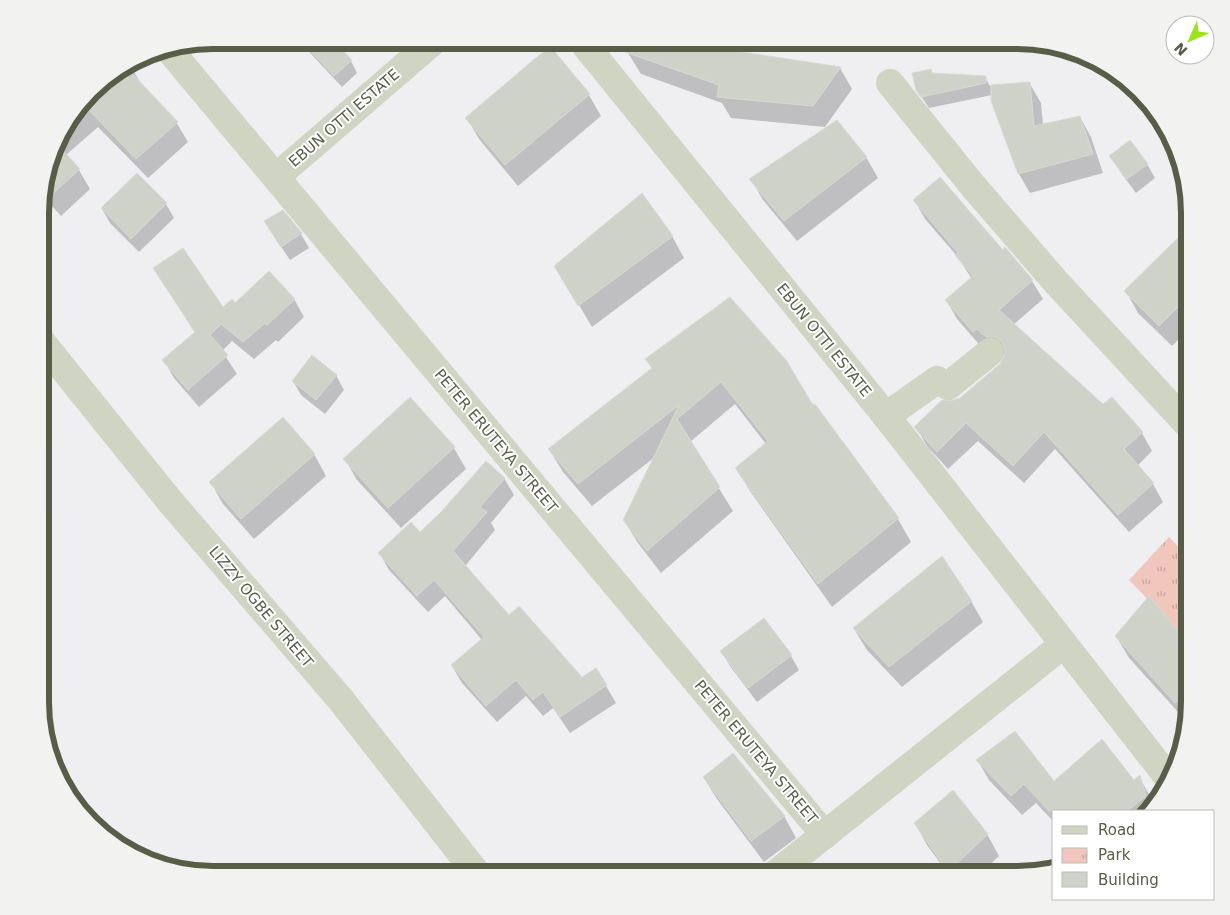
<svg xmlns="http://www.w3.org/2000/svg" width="1230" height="915" viewBox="0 0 1230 915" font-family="'DejaVu Sans',sans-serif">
<defs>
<pattern id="park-tufts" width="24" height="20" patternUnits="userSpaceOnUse" patternTransform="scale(1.25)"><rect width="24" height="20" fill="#f0c6bd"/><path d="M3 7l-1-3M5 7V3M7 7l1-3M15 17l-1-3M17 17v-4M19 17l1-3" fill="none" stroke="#c5a49b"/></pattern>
</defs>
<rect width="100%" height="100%" fill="#efeff2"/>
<path fill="url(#park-tufts)" d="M 1169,537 L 1190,559 L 1190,643 L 1129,580 Z"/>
<g fill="#0003">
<path d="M 298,40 L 334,40 L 351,61 L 357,73 L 342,87 Z"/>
<path d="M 633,40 L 720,40 L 727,51 L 840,68 L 852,89 L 825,127 L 731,118 L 722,103 L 641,74 L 628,53 Z"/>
<path d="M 130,65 L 143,87 L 176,122 L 188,142 L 148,178 L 98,127 L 66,155 L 79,170 L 90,189 L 61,216 L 42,195 L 42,189 L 63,126 L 99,83 Z"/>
<path d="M 933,75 L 985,77 L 990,86 L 1030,84 L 1041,103 L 1043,125 L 1080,117 L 1091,137 L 1103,173 L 1030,193 L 1019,174 L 992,95 L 929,108 L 917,90 Z"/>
<path d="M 589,95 L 601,116 L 518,186 L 479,139 L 467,118 Z"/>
<path d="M 1111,156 L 1147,164 L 1155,178 L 1136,193 L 1119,170 Z"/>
<path d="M 866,157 L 878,178 L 797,241 L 763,200 L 751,179 Z"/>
<path d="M 915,201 L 1003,251 L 1005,249 L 1032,281 L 1043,299 L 1013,325 L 1103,406 L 1142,433 L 1152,451 L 1137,466 L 1153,484 L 1163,502 L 1129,532 L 1055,449 L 1024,483 L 978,441 L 948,469 L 927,446 L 916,427 L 950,403 L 960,399 L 1001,365 L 1006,355 L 998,355 L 984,350 L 957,319 L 947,301 L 972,279 L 957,256 L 925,219 Z"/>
<path d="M 166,204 L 174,218 L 139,252 L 110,223 L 102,209 Z"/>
<path d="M 282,211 L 301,234 L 309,248 L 290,260 L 274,236 Z"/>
<path d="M 1190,228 L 1190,328 L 1172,346 L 1138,313 L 1126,291 Z"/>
<path d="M 672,236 L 684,258 L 592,327 L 556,266 Z"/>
<path d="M 154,268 L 223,309 L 235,305 L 294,299 L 304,317 L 278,342 L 276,340 L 254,359 L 232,341 L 222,351 L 237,374 L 199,407 L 174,378 L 164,360 L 195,333 Z"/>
<path d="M 1190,352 L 1190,373 L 1182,359 Z"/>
<path d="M 647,360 L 813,407 L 815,405 L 898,519 L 911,542 L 832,607 L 750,491 L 736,468 L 766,444 L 735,404 L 690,442 L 733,511 L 661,573 L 638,543 L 624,520 L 655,457 L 592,506 L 563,472 L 549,449 L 652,369 Z"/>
<path d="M 336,375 L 344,390 L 325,414 L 301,395 L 293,381 Z"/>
<path d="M 454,448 L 466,469 L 401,528 L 357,480 L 345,459 Z"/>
<path d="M 314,454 L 326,476 L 254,539 L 223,504 L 211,483 Z"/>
<path d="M 504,478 L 514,495 L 491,523 L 495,530 L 465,566 L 509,616 L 582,679 L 596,670 L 606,686 L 616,703 L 570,733 L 553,708 L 543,716 L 526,696 L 497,722 L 462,683 L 452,666 L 482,640 L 445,596 L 428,612 L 389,570 L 380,554 L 420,534 Z"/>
<path d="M 971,601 L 983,622 L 902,687 L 867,650 L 854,629 Z"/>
<path d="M 764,620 L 791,656 L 799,670 L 757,702 L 730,666 L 722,652 Z"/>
<path d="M 1116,636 L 1190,647 L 1190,714 L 1188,723 L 1129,658 Z"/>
<path d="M 978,761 L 1054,783 L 1133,782 L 1139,777 L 1150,796 L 1154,806 L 1150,811 L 1054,811 L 1054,822 L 1036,803 L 1022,815 L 989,780 Z"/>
<path d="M 704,778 L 784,816 L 796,838 L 764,862 L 717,799 Z"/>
<path d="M 915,823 L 987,834 L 999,856 L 979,875 L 949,875 L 927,845 Z"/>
</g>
<g fill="#ced2c9" stroke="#d7dbd3">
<path d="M 300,40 L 333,40 L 352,60 L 334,76 Z"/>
<path d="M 601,40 L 712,40 L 709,47 L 841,67 L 813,106 L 717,97 L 719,85 L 605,45 Z"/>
<path d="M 550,46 L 590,94 L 505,165 L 465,118 Z"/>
<path d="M 126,67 L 178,122 L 136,159 L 82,103 L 99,83 Z"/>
<path d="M 931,69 L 932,73 L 986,76 L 986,83 L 921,97 L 916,90 L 912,73 Z"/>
<path d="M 1030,82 L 1034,126 L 1080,116 L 1093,154 L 1018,174 L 991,101 L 991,85 Z"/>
<path d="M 837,120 L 867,157 L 784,221 L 749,179 Z"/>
<path d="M 1130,140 L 1148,164 L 1127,179 L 1109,156 Z"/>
<path d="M 57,144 L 80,169 L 41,204 L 42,189 Z"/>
<path d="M 137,173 L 167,203 L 131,239 L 101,208 Z"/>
<path d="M 940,177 L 1003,250 L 1005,247 L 1033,280 L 999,310 L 1103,404 L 1112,397 L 1143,432 L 1124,449 L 1154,483 L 1118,515 L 1044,432 L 1013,466 L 966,423 L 937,452 L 914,427 L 942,400 L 950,401 L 960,398 L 1000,364 L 1005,354 L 1005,349 L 1002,342 L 995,337 L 986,337 L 977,329 L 973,332 L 945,300 L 973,276 L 955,255 L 958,253 L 913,200 Z"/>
<path d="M 642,193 L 673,236 L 578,306 L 554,266 Z"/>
<path d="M 283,210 L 302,233 L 281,247 L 264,221 Z"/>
<path d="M 1190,226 L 1190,295 L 1159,326 L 1124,291 Z"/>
<path d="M 183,248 L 223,307 L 232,299 L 235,303 L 269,271 L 295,299 L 267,325 L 265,323 L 243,342 L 221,324 L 210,335 L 228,355 L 188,390 L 162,360 L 195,332 L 153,268 Z"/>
<path d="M 730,297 L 786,360 L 813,405 L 815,404 L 899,518 L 818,584 L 735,468 L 768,441 L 721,382 L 677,419 L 720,487 L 647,551 L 623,520 L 679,405 L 578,484 L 548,449 L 652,368 L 645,359 Z"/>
<path d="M 312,355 L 337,375 L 316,400 L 292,381 Z"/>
<path d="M 410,397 L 455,447 L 388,508 L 343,459 Z"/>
<path d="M 283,417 L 315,454 L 241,519 L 209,482 Z"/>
<path d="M 486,461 L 505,478 L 480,507 L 487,512 L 453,551 L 509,615 L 519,606 L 582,677 L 596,668 L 607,685 L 560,717 L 543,692 L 533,700 L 516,680 L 486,706 L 451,665 L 484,637 L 434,580 L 417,596 L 378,553 L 411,522 L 420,532 L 441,512 Z"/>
<path d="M 942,556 L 972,601 L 889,667 L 853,628 Z"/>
<path d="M 1149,596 L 1190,645 L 1190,689 L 1175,703 L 1115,636 Z"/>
<path d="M 764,618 L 792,655 L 748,688 L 720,651 Z"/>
<path d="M 1015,731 L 1054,781 L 1102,739 L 1134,780 L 1140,775 L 1146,796 L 1127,811 L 1049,811 L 1024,784 L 1011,796 L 976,760 Z"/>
<path d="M 733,753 L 785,816 L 751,841 L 703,777 Z"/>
<path d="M 953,790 L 988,834 L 948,872 L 914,823 Z"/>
</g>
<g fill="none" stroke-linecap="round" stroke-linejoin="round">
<g stroke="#d0d4c2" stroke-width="28">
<path d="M 581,40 L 886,416 L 1170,780"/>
<path d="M 167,47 L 825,835"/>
<path d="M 890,83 L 973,186 L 1056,282 L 1190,427"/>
<path d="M 276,177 L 435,40"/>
<path d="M 41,341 L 169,500 L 341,700 L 478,875"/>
<path d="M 886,416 L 937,380 L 948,386 L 990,352"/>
<path d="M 774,875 L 1064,644"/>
</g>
</g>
<g text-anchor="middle" stroke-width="4" stroke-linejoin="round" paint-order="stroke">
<g font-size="15" fill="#575d47" stroke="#fff">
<text transform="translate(344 118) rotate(-41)" y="5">EBUN OTTI ESTATE</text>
<text transform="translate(824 340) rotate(51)" y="5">EBUN OTTI ESTATE</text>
<text transform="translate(496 441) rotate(50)" y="5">PETER ERUTEYA STREET</text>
<text transform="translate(261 607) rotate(50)" y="5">LIZZY OGBE STREET</text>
<text transform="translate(756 752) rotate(50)" y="5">PETER ERUTEYA STREET</text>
</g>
</g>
<path d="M0 0H1230V915H0ZM213 49H1017A164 164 0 0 1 1181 213V702A164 164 0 0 1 1017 866H213A164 164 0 0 1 49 702V213A164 164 0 0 1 213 49Z" fill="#f2f2f0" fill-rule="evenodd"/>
<path fill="none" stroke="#575d47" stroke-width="6" d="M213 49H1017A164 164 0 0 1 1181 213V702A164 164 0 0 1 1017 866H213A164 164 0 0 1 49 702V213A164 164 0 0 1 213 49Z"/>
<rect x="1052" y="810" width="162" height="90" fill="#ffffff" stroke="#bcbeb5"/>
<rect x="1062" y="826" width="25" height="8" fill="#d0d4c2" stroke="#bcbeb5"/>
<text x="1098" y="835" font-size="15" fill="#575d47">Road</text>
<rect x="1062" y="848" width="25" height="15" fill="url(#park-tufts)" stroke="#bcbeb5"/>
<text x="1098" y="860" font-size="15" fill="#575d47">Park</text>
<rect x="1062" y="872" width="25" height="15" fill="#ced2c9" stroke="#bcbeb5"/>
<text x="1098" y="885" font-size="15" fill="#575d47">Building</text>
<g transform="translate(1190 40) rotate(225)"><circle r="24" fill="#ffffff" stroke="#bcbeb5"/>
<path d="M0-4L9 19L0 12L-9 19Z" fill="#9ae417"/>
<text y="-8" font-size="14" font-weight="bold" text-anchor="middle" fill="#575d47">N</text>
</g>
</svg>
